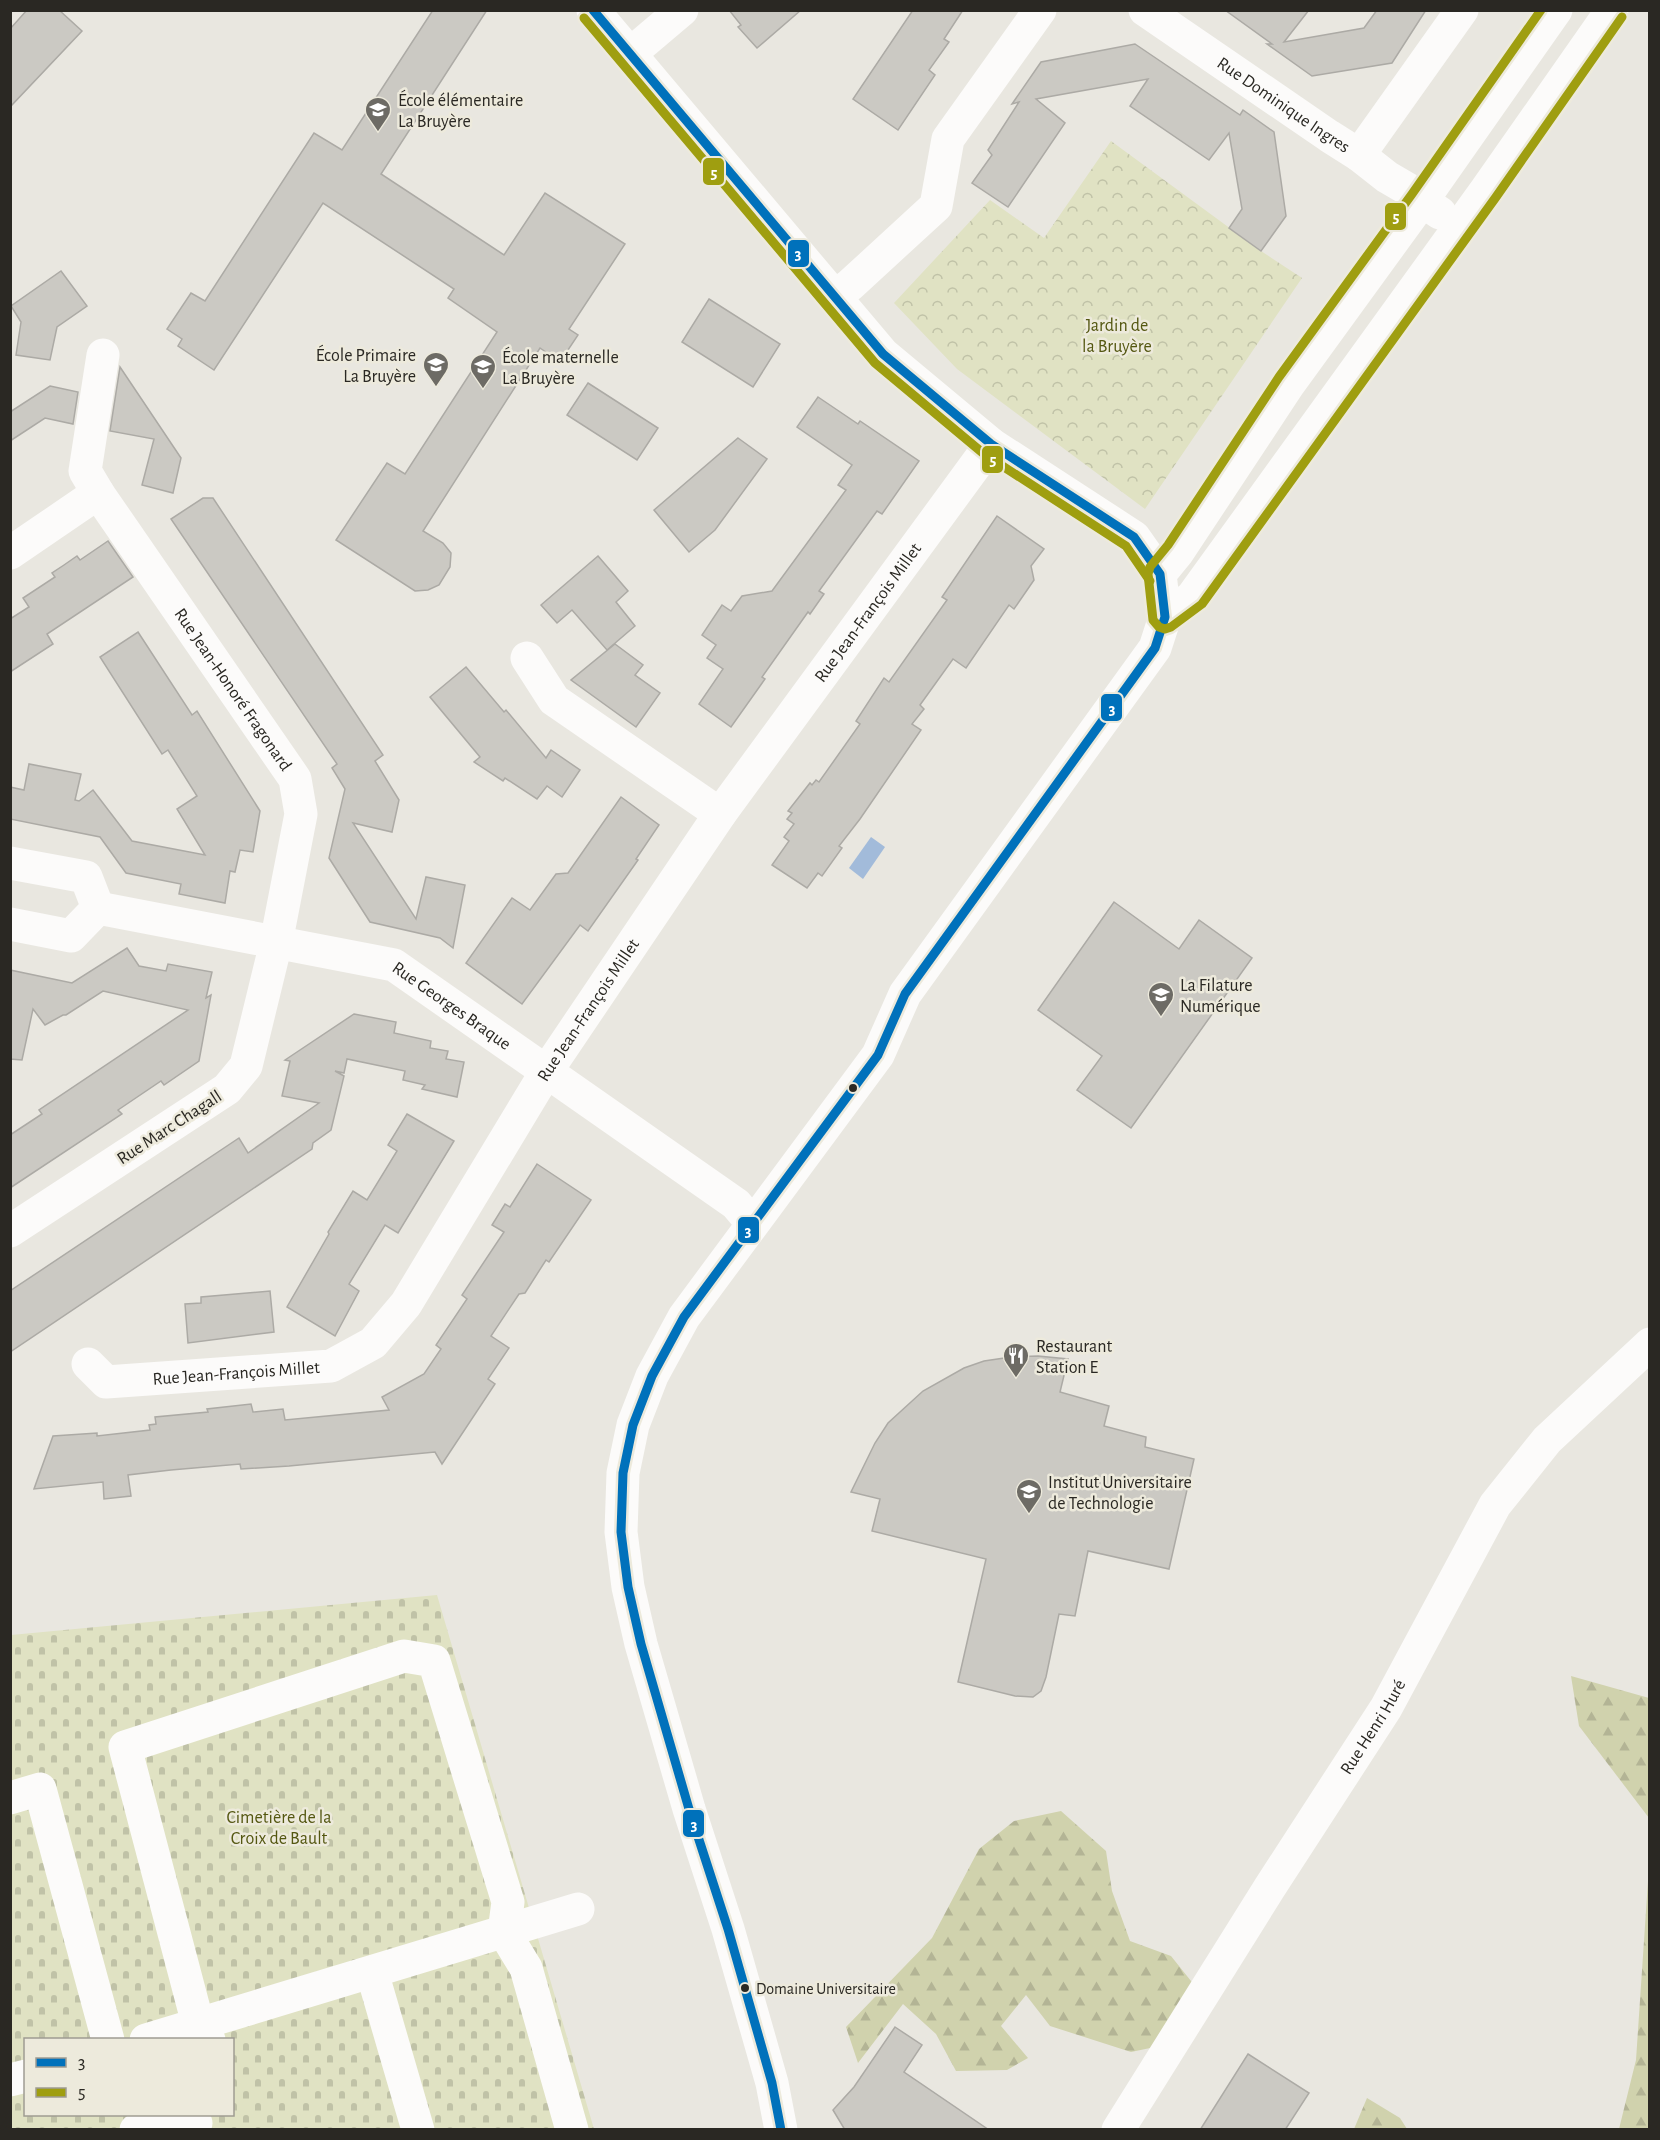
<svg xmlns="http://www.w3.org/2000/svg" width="1660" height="2140" viewBox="0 0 1660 2140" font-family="'Alegreya Sans',sans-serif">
<defs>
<pattern id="forest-firs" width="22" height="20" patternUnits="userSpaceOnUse" patternTransform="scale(1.5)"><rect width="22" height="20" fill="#d0d2ad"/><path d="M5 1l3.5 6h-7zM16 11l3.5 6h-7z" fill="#b3b495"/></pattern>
<pattern id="cemetery-stones" width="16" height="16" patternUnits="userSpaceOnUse" patternTransform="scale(1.5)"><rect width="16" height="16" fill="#e0e2c3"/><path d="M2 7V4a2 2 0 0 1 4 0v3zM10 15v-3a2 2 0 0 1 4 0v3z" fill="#c0c2a7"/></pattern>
<pattern id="park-crowns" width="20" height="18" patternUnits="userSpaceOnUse" patternTransform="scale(1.5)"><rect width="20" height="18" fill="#e0e2c3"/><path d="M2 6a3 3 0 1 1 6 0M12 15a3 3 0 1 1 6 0" fill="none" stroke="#c0c2a7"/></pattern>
</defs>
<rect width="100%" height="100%" fill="#e9e7e0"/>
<g fill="url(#forest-firs)">
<path d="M 1571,1676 L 1649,1698 L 1649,1818 L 1579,1726 Z"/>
<path d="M 1061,1811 L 1106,1851 L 1112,1891 L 1130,1941 L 1171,1956 L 1195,1986 L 1155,2047 L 1131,2052 L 1050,2026 L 1026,1995 L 1001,2026 L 1028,2058 L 1007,2070 L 956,2071 L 936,2034 L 903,2004 L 858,2063 L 846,2027 L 932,1938 L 979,1849 L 1014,1821 Z"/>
<path d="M 1649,1866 L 1649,2129 L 1619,2129 L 1636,2060 Z"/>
<path d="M 1367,2098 L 1400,2118 L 1407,2129 L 1354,2129 Z"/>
</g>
<path fill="url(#cemetery-stones)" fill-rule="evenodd" d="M 437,1595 L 594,2129 L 11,2130 L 11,1635 ZM 26,2040 L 232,2040 L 232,2114 L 26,2114 Z"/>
<path fill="url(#park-crowns)" d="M 1111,141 L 1261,251 L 1302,278 L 1145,509 L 957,369 L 894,303 L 990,200 L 1044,238 Z"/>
<path fill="#a2bbda" d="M 871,837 L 885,847 L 863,879 L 849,868 Z"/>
<g fill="#cbc9c3" stroke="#acaaa5" stroke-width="1.5">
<path d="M 27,10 L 59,10 L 82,31 L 10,107 L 10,29 Z"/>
<path d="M 433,10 L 487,10 L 381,174 L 504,255 L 545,193 L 625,244 L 569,329 L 578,335 L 560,362 L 540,348 L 423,531 L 443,543 L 451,553 L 450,567 L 439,585 L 428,590 L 415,591 L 336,540 L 387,463 L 405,474 L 497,332 L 448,298 L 454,289 L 323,203 L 214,370 L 178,346 L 182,339 L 167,329 L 191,293 L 205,301 L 314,133 L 342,150 Z"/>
<path d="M 729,10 L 801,10 L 757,48 L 738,27 L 741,25 Z"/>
<path d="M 913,10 L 963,10 L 944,39 L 949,42 L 929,70 L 935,75 L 898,130 L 853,99 Z"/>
<path d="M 1225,10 L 1309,10 L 1284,42 L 1364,28 L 1377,10 L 1426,10 L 1392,63 L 1312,76 L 1267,44 L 1272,44 Z"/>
<path d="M 1135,44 L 1240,115 L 1243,110 L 1274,132 L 1286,216 L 1261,251 L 1229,228 L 1242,209 L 1229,133 L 1209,160 L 1130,106 L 1148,79 L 1036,99 L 1065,123 L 1008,207 L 972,183 L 992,155 L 988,150 L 1019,102 L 1012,104 L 1041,62 Z"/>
<path d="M 61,271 L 87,306 L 57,327 L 50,360 L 16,355 L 21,322 L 11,306 Z"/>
<path d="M 709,299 L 780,344 L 753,387 L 682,342 Z"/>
<path d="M 120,367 L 181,458 L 173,493 L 142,485 L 154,439 L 110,431 Z"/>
<path d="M 588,383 L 658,428 L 637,460 L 567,415 Z"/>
<path d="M 50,386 L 78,392 L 73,424 L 45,418 L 10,441 L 10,412 Z"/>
<path d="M 818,397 L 858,424 L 860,421 L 919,461 L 882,514 L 877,511 L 819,591 L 824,594 L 810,614 L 808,612 L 762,677 L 765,679 L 731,727 L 699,704 L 723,669 L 707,658 L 716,645 L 702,635 L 722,605 L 731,611 L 742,596 L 772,591 L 846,490 L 838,485 L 852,465 L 797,427 Z"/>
<path d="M 738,438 L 767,459 L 715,530 L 689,552 L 654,510 Z"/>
<path d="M 203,498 L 213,498 L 383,755 L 375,761 L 399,800 L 392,832 L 353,823 L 416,919 L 426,877 L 465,885 L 453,948 L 440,938 L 370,922 L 329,858 L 345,789 L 332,768 L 337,764 L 171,519 Z"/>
<path d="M 997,516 L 1044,549 L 1031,566 L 1034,580 L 1014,609 L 1009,605 L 966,668 L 953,659 L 920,705 L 924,709 L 912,724 L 921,730 L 860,819 L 839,846 L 842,848 L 822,876 L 818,873 L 807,888 L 772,865 L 789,841 L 784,837 L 794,824 L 787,819 L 792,813 L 788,811 L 810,783 L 812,785 L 816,780 L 819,782 L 860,724 L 856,721 L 884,678 L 889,682 L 947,600 L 942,597 Z"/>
<path d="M 108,541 L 133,577 L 47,634 L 53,644 L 10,672 L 10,619 L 29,607 L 23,598 L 55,577 L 52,573 L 64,565 L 77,556 L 80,560 Z"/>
<path d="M 598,556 L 628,591 L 616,602 L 635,626 L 607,650 L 572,610 L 557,623 L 541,605 Z"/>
<path d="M 138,632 L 192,715 L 197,711 L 260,811 L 253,852 L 240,850 L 235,872 L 230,871 L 225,903 L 179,894 L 181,884 L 126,873 L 100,837 L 10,819 L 10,787 L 24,790 L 29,764 L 81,774 L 75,800 L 79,801 L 93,790 L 132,841 L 205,855 L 177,809 L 197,796 L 168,750 L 162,754 L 100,657 Z"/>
<path d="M 615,644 L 643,665 L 635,675 L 660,693 L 636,727 L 571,680 Z"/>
<path d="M 466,667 L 504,712 L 506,710 L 546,758 L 551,750 L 580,770 L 562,797 L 547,786 L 537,799 L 505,778 L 503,781 L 474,762 L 480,757 L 430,697 Z"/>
<path d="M 621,797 L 659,825 L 636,859 L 638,860 L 588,931 L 580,925 L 522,1004 L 466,963 L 512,898 L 530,910 L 556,874 L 568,873 Z"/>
<path d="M 1114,902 L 1179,949 L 1199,920 L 1252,958 L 1131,1128 L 1077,1090 L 1102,1056 L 1038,1010 Z"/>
<path d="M 127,948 L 139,966 L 166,971 L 168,964 L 212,972 L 206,998 L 211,995 L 199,1061 L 164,1085 L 161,1081 L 118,1110 L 122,1114 L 10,1188 L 10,1135 L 42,1114 L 39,1110 L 188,1010 L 103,991 L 66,1015 L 63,1015 L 45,1025 L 33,1009 L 22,1060 L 10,1059 L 10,970 L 72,983 Z"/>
<path d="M 354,1014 L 396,1022 L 394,1033 L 431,1041 L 430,1048 L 448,1051 L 446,1059 L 464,1062 L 457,1097 L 422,1089 L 425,1085 L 403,1080 L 405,1071 L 347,1059 L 344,1073 L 335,1071 L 344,1076 L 331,1130 L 313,1143 L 312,1149 L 10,1352 L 10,1291 L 239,1138 L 248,1153 L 319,1103 L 282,1096 L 290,1061 L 285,1060 Z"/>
<path d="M 407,1114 L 454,1141 L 398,1233 L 385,1225 L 349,1284 L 359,1291 L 335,1336 L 287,1307 L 329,1234 L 328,1232 L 353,1191 L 367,1200 L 397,1151 L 388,1145 Z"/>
<path d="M 537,1164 L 591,1200 L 549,1262 L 546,1260 L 525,1293 L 519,1294 L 491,1336 L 509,1348 L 488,1379 L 495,1384 L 442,1464 L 435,1452 L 289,1466 L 241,1469 L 240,1464 L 171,1470 L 128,1475 L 131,1496 L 104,1499 L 103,1482 L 34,1489 L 53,1436 L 97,1433 L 97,1436 L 150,1430 L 149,1425 L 156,1424 L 155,1417 L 208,1412 L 207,1409 L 251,1404 L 253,1412 L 283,1409 L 285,1420 L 389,1410 L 382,1397 L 424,1374 L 441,1349 L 436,1345 L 467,1299 L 462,1295 L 504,1232 L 492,1225 L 505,1204 L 510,1207 Z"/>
<path d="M 270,1291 L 274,1332 L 188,1343 L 185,1304 L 201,1303 L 201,1297 Z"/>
<path d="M 1038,1356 L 1068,1359 L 1060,1392 L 1109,1406 L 1104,1426 L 1146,1437 L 1145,1447 L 1194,1459 L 1169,1569 L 1088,1551 L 1075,1616 L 1059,1614 L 1046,1677 L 1041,1691 L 1033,1697 L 1015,1696 L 958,1682 L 986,1559 L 872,1531 L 880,1499 L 851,1492 L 875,1443 L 888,1423 L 923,1391 L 964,1368 L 984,1361 L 1011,1357 Z"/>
<path d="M 895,2027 L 922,2045 L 904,2072 L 989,2130 L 845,2130 L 833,2110 L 854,2087 Z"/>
<path d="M 1248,2054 L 1309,2093 L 1285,2130 L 1200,2130 Z"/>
</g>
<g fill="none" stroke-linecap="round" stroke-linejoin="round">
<g stroke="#fcfbfa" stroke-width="33">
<path d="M 593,10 L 883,354 L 991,444 L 1134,537 L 1160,574"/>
<path id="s1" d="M 1145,10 L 1329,136 L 1359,155 L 1387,177 L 1411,191 L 1422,201 L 1440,213"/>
<path d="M 630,54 L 682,10"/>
<path d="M 1359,155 L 1462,10"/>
<path d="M 834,297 L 850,285 L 936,206 L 948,139 L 1040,10"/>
<path d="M 98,493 L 85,471 L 103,355"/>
<path id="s2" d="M 10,553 L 98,493 L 295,779 L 301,814 L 276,943 L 246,1066 L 227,1089 L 10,1231"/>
<path d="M 1165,617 L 1192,597 L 1486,190 L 1612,10"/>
<path d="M 527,658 L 554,700 L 720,814"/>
<path d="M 10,863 L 86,877 L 98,908"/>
<path id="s3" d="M 98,908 L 394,965 L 736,1204 L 752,1223"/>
<path d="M 10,924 L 71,936 L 98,908"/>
<path id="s4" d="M 88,1364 L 106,1382 L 331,1366 L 373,1343 L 406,1304 L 546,1072 L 720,814 L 991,444"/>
<path d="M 10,1798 L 40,1789 L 108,2040"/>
<path d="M 372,1972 L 418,2130"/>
<path d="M 146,2040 L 578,1909"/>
<path d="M 209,2040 L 198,2024 L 125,1747 L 404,1656 L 434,1661 L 508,1902 L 504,1932 L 526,1968 L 572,2130"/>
<path d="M 10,2080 L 26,2076"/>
<path d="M 136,2130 L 165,2122 L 196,2123"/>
<path d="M 781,2130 L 772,2083 L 728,1929 L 689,1809 L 641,1644 L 628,1587 L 621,1532 L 623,1473 L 633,1425 L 652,1376 L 684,1317 L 878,1055 L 905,994 L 1155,648 L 1165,617 L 1160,574 L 1178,552 L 1289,384 L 1422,201 L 1556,10"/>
<path id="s5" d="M 1118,2130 L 1270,1887 L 1386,1708 L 1495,1505 L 1547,1440 L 1650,1344"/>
</g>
<defs>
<path id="bus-1" d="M 593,10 L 883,354 L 991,444 L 1134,537 L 1160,574 L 1165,617 L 1155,648 L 905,994 L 878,1055 L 684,1317 L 652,1376 L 633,1425 L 623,1473 L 621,1532 L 628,1587 L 641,1644 L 689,1809 L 728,1929 L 772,2083 L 781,2130"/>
<g id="bus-2">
<path d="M 1541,10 L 1412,194 L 1279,377 L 1168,545 L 1150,567 L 1148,574 L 1153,620 L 1159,627 L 1165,629 L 1171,627 L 1202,604 L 1496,197 L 1622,17"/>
<path d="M 584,18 L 875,363 L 984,454 L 1126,546 L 1150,581"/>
</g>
</defs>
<use href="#bus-1" stroke="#edeadc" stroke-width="14"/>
<use href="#bus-2" stroke="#edeadc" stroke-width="14"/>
<use href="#bus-1" stroke="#0071bb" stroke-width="9"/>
<use href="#bus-2" stroke="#9f9e10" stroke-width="9"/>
</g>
<defs>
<symbol id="school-pin" viewBox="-11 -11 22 30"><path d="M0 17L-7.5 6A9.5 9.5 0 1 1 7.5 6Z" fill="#6d6b65" stroke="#edeadc"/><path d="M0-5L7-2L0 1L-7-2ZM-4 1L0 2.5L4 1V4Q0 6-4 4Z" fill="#fff"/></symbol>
<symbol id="university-pin" viewBox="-11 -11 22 30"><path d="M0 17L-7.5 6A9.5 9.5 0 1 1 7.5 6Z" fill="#6d6b65" stroke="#edeadc"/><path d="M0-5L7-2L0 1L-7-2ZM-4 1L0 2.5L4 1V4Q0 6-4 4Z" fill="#fff"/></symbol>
<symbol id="restaurant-pin" viewBox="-11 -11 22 30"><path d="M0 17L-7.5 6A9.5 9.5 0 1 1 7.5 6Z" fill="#6d6b65" stroke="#edeadc"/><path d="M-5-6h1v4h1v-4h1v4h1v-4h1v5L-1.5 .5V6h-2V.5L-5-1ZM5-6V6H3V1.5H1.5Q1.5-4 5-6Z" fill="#fff"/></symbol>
</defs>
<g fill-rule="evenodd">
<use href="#school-pin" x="363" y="95" width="30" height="40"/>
<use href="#school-pin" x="421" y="350" width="30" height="40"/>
<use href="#school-pin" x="468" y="352" width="30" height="40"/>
<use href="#university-pin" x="1146" y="980" width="30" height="40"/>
<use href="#restaurant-pin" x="1001" y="1341" width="30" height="40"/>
<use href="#university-pin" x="1014" y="1477" width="30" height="40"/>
</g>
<g fill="#2a2823" stroke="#edeadc" stroke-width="2">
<circle cx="853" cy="1088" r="5"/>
<circle cx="745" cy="1988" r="5"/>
</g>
<g text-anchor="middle" stroke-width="5" stroke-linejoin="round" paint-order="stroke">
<g font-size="16" fill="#2a2823" stroke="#edeadc" text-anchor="start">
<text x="756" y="1994">Domaine Universitaire</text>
</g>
<g font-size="18" fill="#2a2823" stroke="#edeadc" text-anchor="start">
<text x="398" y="106">École élémentaire<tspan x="398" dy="21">La Bruyère</tspan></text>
<text x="416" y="361" text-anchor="end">École Primaire<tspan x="416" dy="21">La Bruyère</tspan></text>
<text x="502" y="363">École maternelle<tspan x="502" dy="21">La Bruyère</tspan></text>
<text x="1180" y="991">La Filature<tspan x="1180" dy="21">Numérique</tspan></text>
<text x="1036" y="1352">Restaurant<tspan x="1036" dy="21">Station E</tspan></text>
<text x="1048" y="1488">Institut Universitaire<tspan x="1048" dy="21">de Technologie</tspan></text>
</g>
<g font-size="18" fill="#2a2823" stroke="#edeadc">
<text dy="6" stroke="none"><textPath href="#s1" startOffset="168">Rue Dominique Ingres</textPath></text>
<text dy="6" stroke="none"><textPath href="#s4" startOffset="1182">Rue Jean-François Millet</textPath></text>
<text dy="6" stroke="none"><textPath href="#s2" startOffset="345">Rue Jean-Honoré Fragonard</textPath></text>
<text dy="6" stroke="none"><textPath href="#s3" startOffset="372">Rue Georges Braque</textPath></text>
<text dy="6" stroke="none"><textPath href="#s4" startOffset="696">Rue Jean-François Millet</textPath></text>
<text transform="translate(169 1127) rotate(-33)" y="6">Rue Marc Chagall</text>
<text dy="6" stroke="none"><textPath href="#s4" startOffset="156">Rue Jean-François Millet</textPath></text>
<text dy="6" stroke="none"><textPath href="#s5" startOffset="477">Rue Henri Huré</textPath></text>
</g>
<g font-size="18" fill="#545711" stroke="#edeadc">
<text x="1117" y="331">Jardin de<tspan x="1117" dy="21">la Bruyère</tspan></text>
<text x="279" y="1823">Cimetière de la<tspan x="279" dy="21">Croix de Bault</tspan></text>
</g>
</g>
<g stroke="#edeadc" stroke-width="2">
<rect x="702" y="157" width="23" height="29" rx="6" fill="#9f9e10"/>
<rect x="1384" y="202" width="23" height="29" rx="6" fill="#9f9e10"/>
<rect x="787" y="239" width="23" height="29" rx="6" fill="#0071bb"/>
<rect x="981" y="445" width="23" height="29" rx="6" fill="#9f9e10"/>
<rect x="1100" y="693" width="23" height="29" rx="6" fill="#0071bb"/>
<rect x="737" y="1216" width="23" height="28" rx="6" fill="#0071bb"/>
<rect x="682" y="1809" width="23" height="29" rx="6" fill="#0071bb"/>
</g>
<g font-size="16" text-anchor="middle" font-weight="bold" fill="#fff">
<text x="714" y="178">5</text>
<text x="1396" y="222">5</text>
<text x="798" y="259">3</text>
<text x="993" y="465">5</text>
<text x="1112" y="714">3</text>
<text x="748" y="1236">3</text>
<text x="694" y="1830">3</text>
</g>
<rect width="1660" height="2140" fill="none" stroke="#2a2823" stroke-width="24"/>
<rect x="24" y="2038" width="210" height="78" fill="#edeadc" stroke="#9f9c92" stroke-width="1.5"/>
<rect x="36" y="2058" width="30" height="9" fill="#0071bb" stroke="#9f9c92" stroke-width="1.5"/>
<text x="78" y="2068" font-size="18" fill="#2a2823">3</text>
<rect x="36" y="2088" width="30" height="9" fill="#9f9e10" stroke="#9f9c92" stroke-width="1.5"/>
<text x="78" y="2098" font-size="18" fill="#2a2823">5</text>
</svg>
